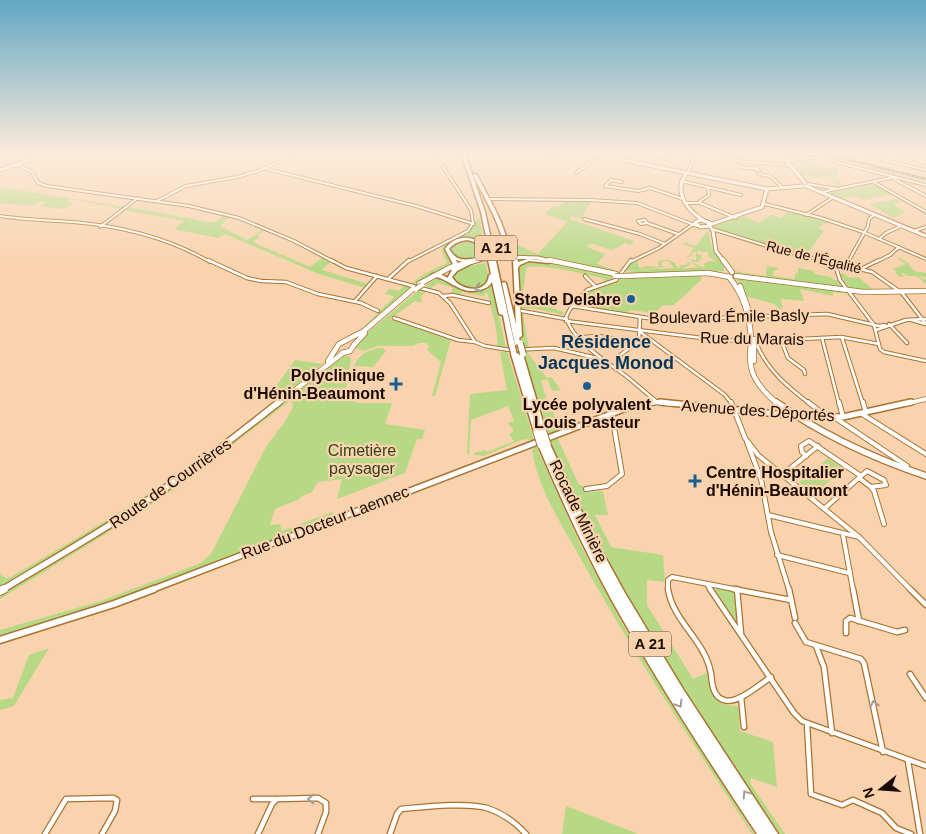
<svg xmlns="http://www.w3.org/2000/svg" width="926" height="834" viewBox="0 0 926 834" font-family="Arial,sans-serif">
<rect width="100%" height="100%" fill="#f8d3ad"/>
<g fill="#b7d986">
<path d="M 813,153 L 820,153 L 926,179 L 873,167 L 926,183 L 884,174 L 867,167 L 870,166 L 830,156 L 828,158 Z"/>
<path d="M 807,160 L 815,166 L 839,168 L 837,176 L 833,176 L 845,187 L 833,186 L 837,188 L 832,187 L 832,184 L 837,184 L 830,177 L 814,178 L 806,175 L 804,177 L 808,181 L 804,181 L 790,162 Z"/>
<path d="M 873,183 L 893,194 L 863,200 L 856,196 L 839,200 L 828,192 Z"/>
<path d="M 0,187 L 125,207 L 122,209 L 70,199 L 66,202 L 73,203 L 63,209 L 40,206 L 47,202 L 43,201 L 31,206 L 0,203 Z"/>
<path d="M 896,199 L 902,202 L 893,204 L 905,212 L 893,218 L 870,204 Z"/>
<path d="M 566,200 L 591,201 L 581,219 L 572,216 L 570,219 L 634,241 L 630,245 L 625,243 L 612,250 L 590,243 L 587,247 L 605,254 L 597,264 L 618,271 L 618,273 L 517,255 L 510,252 L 493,209 L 513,243 L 538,254 L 567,222 L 545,214 L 554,206 L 558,207 Z"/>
<path d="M 128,207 L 214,223 L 225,215 L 231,216 L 220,226 L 247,240 L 264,229 L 266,230 L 257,235 L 260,237 L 253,242 L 310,267 L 323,257 L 330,262 L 322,270 L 368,284 L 365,288 L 319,274 L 225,234 L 218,238 L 174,229 L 184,221 L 124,210 Z"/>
<path d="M 784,209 L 830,223 L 827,223 L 818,228 L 824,231 L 806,255 L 715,229 L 714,226 L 744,216 L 758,223 L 771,215 L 780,218 L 788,212 Z"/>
<path d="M 477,219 L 480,219 L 483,240 L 468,238 L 449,243 L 446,252 L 455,263 L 433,273 L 416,284 L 412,283 L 424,274 L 447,263 C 429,234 468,242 477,219 Z"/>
<path d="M 708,230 L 712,248 L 724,267 L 724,271 L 623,274 L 635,270 L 674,268 L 668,261 L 662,261 L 661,265 L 665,267 L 624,271 L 628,264 L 637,259 L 639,267 L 643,268 L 645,266 L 660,267 L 658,264 L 660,260 L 669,260 L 676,264 L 676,266 L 680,268 L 681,265 L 686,265 L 688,262 L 691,264 L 682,269 L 698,267 L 690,262 L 699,265 L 701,267 L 705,267 L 704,264 L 709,261 L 715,262 L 715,260 L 710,258 L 707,254 L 709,252 L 697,251 L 697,254 L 702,255 L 701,256 L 703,258 L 698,261 L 700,262 L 694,262 L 689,259 L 696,260 L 696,252 L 693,252 L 690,257 L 684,256 L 688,257 L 694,248 L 683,244 L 684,242 L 696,246 Z"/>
<path d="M 469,240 C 478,242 487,246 484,256 L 474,259 L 458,259 L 449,250 C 452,241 461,240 469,240 Z"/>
<path d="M 900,258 L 907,262 L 914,271 L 926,273 L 926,278 L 917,275 L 926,280 L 926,284 L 917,276 L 907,276 L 904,273 L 901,274 L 904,276 L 900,277 L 895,273 L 897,272 L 893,269 L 906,264 L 898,259 Z"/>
<path d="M 522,262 L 554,264 L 617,277 L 605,282 L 603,278 C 586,275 540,262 526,268 L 523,294 L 527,299 L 564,312 L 563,315 L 532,308 L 522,309 L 529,348 L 523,348 L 520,329 L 518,268 Z"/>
<path d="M 486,263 L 488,276 L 484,285 C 472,290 459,290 452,277 C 457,266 475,265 486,263 Z"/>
<path d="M 767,266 L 778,268 L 777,270 L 773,271 L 773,276 L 795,279 L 795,273 L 798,274 L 798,268 L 814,271 L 815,274 L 831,277 L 832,279 L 839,281 L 842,286 L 840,287 L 738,273 L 734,271 L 766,276 Z"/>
<path d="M 843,273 L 849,278 L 858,277 L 874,290 L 849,288 L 839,274 Z"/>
<path d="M 701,275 L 702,279 L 674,305 L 662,306 L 655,313 L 648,314 L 647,312 L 630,310 L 626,314 L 576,305 L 590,290 L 616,283 L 622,277 Z"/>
<path d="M 439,277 C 457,288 471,296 492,284 L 506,348 L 497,347 C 499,330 491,312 488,294 L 486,293 L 483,296 L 462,292 L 460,296 L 451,294 L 453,288 L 438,283 L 431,288 L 424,286 Z"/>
<path d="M 738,277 L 841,291 L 848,294 L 833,292 L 833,296 L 800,289 L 804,301 L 781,299 L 783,308 L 780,309 L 774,304 L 746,296 L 737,280 Z"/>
<path d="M 405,284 L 415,286 L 360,332 L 339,342 L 327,360 L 286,394 L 169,483 L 70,547 L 0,587 L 0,574 L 7,579 C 61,548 114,517 166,482 C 207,455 245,424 284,393 L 277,385 L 295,360 L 322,364 L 332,351 L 335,344 L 358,332 L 393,298 L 394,296 L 385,294 L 389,289 L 399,291 Z"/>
<path d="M 421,288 L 428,290 L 421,296 L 422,303 L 415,301 L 390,319 L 451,339 L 435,396 L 432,396 L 441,362 L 427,350 L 429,346 L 426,343 L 419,343 L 413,346 L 378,346 L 363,351 L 356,348 L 359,340 Z"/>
<path d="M 380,348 L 383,348 L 386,351 L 373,367 L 354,366 C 359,354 368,350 380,348 Z"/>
<path d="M 507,351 L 534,440 L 524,439 L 484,456 L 474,455 L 474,453 L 486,450 L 487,452 L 514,441 L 509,434 L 514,431 L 508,423 L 514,421 L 508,406 L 471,420 L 469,455 L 467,454 L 470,394 L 507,390 L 500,352 Z"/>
<path d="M 524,351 L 527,352 L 547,378 L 551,377 L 561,390 L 552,391 L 548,380 L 541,380 L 546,399 L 548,399 L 553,413 L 562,428 L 549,434 L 534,391 Z"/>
<path d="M 342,356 L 349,356 L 351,359 L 345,399 L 358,403 L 392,403 L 385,424 L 425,430 L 422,439 L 417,439 L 405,473 L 337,499 L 342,479 L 318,482 L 312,492 L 300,497 L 300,499 L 275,509 L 270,525 L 280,524 L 282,531 L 332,512 L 333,516 L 331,518 L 121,599 L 0,637 L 0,630 L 101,601 L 201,563 L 211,554 L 266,447 L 286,420 L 293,407 L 291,400 L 175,489 L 101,537 L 0,599 L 0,594 C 83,550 163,497 239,439 C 274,412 306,381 342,356 Z"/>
<path d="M 557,437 L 579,485 L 582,485 L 585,492 L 603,491 L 608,515 L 595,515 L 611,547 L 663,555 L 665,582 L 647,580 L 647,605 L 693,679 L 709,672 C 711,685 710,701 727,705 C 731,706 735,705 739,707 L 740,731 L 773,742 L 777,787 L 751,778 L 750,783 L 785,834 L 780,834 C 696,709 605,582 550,440 Z"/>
<path d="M 536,446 L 581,546 L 626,630 L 754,834 L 752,834 C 693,743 633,653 581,559 C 562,525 537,488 532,449 Z"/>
<path d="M 828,458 L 844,469 L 814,494 L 799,482 Z"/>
<path d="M 717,587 L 736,593 L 738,624 L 715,591 Z"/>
<path d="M 49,648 L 14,706 L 0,710 L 0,700 L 13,698 L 29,655 Z"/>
<path d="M 566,806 L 636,833 L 638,834 L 562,834 Z"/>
</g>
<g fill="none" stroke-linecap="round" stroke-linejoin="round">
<defs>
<g id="pedestrian">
<path d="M 740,167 L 757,169"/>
<path d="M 755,167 L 759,171"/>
<path d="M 823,192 L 835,189"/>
</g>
<g id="minor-far3">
<path d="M 660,153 L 664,158 L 653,155 L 660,155"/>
<path d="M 716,153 L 735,161 L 789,165"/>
<path d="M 812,153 L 836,162 L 926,185"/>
<path d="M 854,153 L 926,170"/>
<path d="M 897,153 L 926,163"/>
<path d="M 552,158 L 560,153"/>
<path d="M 786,161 L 821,157"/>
<path d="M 16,164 L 32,172 L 38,183 L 47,186 L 189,206 L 239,218 L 294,241 L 334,262"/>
<path d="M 267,169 L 416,206 L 474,224"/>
<path d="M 576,173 L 600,156"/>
<path d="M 687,173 L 697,153"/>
<path d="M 758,174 L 770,176 L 783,188"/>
<path d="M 894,179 L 926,196"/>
<path d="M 681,181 L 741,195"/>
<path d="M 622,182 L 611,180 L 605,186 L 638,191 L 650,188 L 683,199"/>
<path d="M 875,183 L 926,212"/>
<path d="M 808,184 L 837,189 L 895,177"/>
<path d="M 491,199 L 590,200 L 637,203 L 697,226"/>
<path d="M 157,201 L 186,186 L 237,177 L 258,171 L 300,153"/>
<path d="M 699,202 L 709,195 L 708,187"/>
<path d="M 685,203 L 700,203 L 736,218"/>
<path d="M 765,204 L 821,218 L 863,232 L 926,259"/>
<path d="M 806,215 L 832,198"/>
<path d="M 0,216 C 25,220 49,220 73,222 C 120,226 169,238 210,262"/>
<path d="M 584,219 L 640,234 L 665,244"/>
<path d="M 645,220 L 647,223 L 641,224 L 638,221 Z"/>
<path d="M 647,223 L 678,234"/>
<path d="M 100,227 L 138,198"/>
<path d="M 712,229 L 780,250 L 828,262"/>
<path d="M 914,231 L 926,227"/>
<path d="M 879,239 L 886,233 L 901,226"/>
<path d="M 407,262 L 468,231 L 473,223 L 471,210 L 434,153"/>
<path d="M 630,262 L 659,248 L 695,223"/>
<path d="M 848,262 L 868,226 L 869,219 L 874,215"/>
<path d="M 876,262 L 890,255 L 899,247"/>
</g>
<g id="minor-far2">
<path d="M 208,260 L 247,278 L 261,281 L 286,282 L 318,294 L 361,303 L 378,311"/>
<path d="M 331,260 L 346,268 L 439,293 L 450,303 L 475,342"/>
<path d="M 631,260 L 616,280 L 587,290 L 570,309 L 566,317 C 573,342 606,361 626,376 C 636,384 646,393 656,401"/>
<path d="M 823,260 L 872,272 L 902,293 L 926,324"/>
<path d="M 834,262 L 840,280 L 874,325 L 880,349 L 884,352 L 926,361"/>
<path d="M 847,264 L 849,260"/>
<path d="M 863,268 L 879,260"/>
<path d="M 585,276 L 595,286"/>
<path d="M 389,278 L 409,260"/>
<path d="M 444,296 L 452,295 L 489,303"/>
<path d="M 355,301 L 377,276"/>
<path d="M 572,306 L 660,320 L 827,314 L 879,326 L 885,325"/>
<path d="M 522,311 L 566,319"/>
<path d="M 394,318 L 458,340 L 475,342 L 485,346 L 510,350 L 554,348 L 597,358"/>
<path d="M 912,320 L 925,324"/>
<path d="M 566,321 L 718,340 L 762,341 L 841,337 L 879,344"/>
<path d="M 889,324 L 907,343"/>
<path d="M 876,330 L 906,320 L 926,319"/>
<path d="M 639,331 L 725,395 L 732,404"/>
<path d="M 580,338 C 596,334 619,337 633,346"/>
<path d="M 822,338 L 839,404"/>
<path d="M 842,338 L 863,404"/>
<path d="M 781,340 L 788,358 L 804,370 L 805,374"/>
<path d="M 757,345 C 768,371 788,387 810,404"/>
<path d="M 615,369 L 618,366 L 619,356 L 639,341 L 640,317"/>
</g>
<g id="minor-far1">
<path d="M 731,402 L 745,438 L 758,455 L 859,537 L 911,590"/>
<path d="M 808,402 L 826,416"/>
<path d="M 839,402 L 843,417"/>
<path d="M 863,402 L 866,413"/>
<path d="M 862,414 L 926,454"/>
<path d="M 834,417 L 907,466"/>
<path d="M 747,442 L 761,479 L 771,532 L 789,590"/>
<path d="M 806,456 L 802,452 L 801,446 L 809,441 L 861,476"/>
<path d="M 782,475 L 818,446"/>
<path d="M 871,487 L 874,491 L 884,524"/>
<path d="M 586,489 L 607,486 L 622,474 L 613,421 L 609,415"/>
<path d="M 825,508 L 861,476 L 867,471 L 884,480 L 886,485 L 871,487 L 859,478"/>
<path d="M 768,515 L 859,537"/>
<path d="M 843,535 L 853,590"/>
<path d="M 777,555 L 849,573"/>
<path d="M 707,584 L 711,590"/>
<path d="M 668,590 L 668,580 L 672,577 L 739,590"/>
</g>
<g id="minor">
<path d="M 668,589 C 673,622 706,641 711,674 C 712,684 713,697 724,700 C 737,705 760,684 771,677"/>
<path d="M 710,589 L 794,713 L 802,721 L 926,766"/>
<path d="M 733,589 L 791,600"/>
<path d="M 737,589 L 741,634"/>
<path d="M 789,589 L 795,618"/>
<path d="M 853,589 L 859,621"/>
<path d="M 910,589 L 926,605"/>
<path d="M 795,623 L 806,642 L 861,659 L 864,663 L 883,752"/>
<path d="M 846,633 L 846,621 L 850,618 L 897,632 L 905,630"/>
<path d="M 816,646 L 824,667 L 832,733"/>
<path d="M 910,674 L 926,698"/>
<path d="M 741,697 L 744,727"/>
<path d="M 807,724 L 811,794 L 842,805 L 853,800 L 882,813 L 896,828 L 911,834"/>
<path d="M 908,761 L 920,834"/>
<path d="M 253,799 L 276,799"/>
<path d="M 45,834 L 66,799 L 113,798 L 117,800 L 115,811 L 102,834"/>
<path d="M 258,834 L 272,804 L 277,799 L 318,798 L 326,803 L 326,812 L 318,834"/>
<path d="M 390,834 L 397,814 L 401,809 C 423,807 467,802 487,808 C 502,813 516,823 526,834"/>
</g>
<g id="tertiary-far3">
<path d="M 0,170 L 51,153"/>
<path d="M 686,174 C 673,192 687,210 703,220"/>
</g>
<g id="tertiary-far2">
<path d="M 647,404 L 656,402 L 672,404"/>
<path d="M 905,404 L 926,399"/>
</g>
<g id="tertiary-far1">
<path d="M 660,402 L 787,415 L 843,417 L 911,402"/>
<path d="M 151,590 L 629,407 L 654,402"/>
</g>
<path id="tertiary" d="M 0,640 L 114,604 L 154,589"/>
<g id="secondary-far3">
<path d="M 588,153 L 767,189 L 803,186"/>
<path d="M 780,153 L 805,183"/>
<path d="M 806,186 L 926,236"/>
<path d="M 707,222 L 713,231 L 716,251 L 724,262"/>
<path d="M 709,225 L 762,207 L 767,189"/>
<path d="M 709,226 L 700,227 L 695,222 L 701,220 L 710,223"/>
<path d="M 507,257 L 538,258 L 555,262"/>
<path d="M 472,262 L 482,259"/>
</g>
<g id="secondary-far2">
<path d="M 549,260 L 616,274"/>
<path d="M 723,260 L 732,272"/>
<path d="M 623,276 L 708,273 L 730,277"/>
<path d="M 736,276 L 864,292 L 926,291"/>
<path d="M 729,277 C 743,294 750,317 751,339 C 751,348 749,357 751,366 C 753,381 767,395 778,404"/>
<path d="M 419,284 L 451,267 L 477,260"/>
<path d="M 740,286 L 749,311"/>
<path d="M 754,339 L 754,361"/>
<path d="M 354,345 L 365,333"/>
<path d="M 342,353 L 350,351 L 354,345"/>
<path d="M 328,361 L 339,344 L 364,331 L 414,288"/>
<path d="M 277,404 L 343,353"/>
</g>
<g id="secondary-far1">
<path d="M 776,402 C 822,435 873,458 926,476"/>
<path d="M 779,414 L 784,412 L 782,406"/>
<path d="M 810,424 L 808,419 L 811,416"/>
<path d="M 2,590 C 40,567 78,545 116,521 C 173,485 226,444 279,402"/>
</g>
<path id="secondary" d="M 0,591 L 4,589"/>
<g id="motorway">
<path d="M 461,153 L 465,153 L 485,212 L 515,346 L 512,348 L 509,346 L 503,315 L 499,314 L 492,282 C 489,287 485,289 479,290 C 464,294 455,285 442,279 C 438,277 434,277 431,275 C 436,272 443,275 448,278 L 448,277 L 452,270 L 450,269 L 454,266 L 445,249 C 455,235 470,235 484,244 L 484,242 L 487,242 L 481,212 ZM 467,240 C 487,244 487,256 491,274 L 489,275 C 487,295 460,291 452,277 L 457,271 L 471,264 L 469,263 L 459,267 L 456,260 C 464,263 473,263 480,260 C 467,256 460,266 449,249 C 454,243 459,241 467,240 Z"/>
<path d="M 474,174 L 477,175 C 490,201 507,226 510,256 L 517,258 L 518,262 L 528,259 L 548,261 L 550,262 L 548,263 L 529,261 L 520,265 L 518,268 L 522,336 L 519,338 L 521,345 L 518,347 L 515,345 L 502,283 L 504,282 L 506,283 L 516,324 L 513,260 L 509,258 L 504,259 L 502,258 L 506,256 C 502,226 486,201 473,175 Z"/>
<path d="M 514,352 L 517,354 L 527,388 L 517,354 L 520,352 L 523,354 L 545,429 L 544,431 L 540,431 L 539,434 L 535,434 L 534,432 L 511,354 Z"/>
<path d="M 547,441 L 549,442 L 550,444 L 573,494 L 598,544 L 625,593 L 683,689 L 778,834 L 757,834 C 706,757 656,680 611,599 C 584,549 560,497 538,445 L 539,443 L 541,442 L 544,444 L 545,442 Z"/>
</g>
</defs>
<use href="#pedestrian" stroke="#ab722f" stroke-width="4"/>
<use href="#minor-far3" stroke="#ab722f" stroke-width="4"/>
<use href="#minor-far2" stroke="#ab722f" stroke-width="4.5"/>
<use href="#minor-far1" stroke="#ab722f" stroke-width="6"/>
<use href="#minor" stroke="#ab722f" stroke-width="7"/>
<use href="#tertiary-far3" stroke="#ab722f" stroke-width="5"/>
<use href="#tertiary-far2" stroke="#ab722f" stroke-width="5.5"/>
<use href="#tertiary-far1" stroke="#ab722f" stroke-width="8"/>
<use href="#tertiary" stroke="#ab722f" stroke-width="9"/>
<use href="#secondary-far3" stroke="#ab722f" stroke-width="5"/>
<use href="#secondary-far2" stroke="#ab722f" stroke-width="6"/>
<use href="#secondary-far1" stroke="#ab722f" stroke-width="8"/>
<use href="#secondary" stroke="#ab722f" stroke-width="10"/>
<use href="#motorway" stroke="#ab722f" stroke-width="3"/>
<use href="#pedestrian" stroke="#fff" stroke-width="2"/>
<use href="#minor-far3" stroke="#fff" stroke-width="2"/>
<use href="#minor-far2" stroke="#fff" stroke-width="2.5"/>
<use href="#minor-far1" stroke="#fff" stroke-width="4"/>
<use href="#minor" stroke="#fff" stroke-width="4.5"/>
<use href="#tertiary-far3" stroke="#fff" stroke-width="3"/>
<use href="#tertiary-far2" stroke="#fff" stroke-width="4"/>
<use href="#tertiary-far1" stroke="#fff" stroke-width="5"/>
<use href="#tertiary" stroke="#fff" stroke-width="6"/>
<use href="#secondary-far3" stroke="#fff" stroke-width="3"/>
<use href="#secondary-far2" stroke="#fff" stroke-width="4.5"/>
<use href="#secondary-far1" stroke="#fff" stroke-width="5.5"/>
<use href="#secondary" stroke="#fff" stroke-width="8"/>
<use href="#motorway" fill="#fff" fill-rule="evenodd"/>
<defs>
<path id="rail" d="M 822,153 L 926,179"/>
</defs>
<use href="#rail" stroke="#725a45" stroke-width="2.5"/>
<use href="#rail" stroke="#f8d3ad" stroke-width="1" stroke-dasharray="2.5" stroke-linecap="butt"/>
<defs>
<path id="secondary-bridge-far1" d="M 482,259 L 504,257"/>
<g id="secondary-bridge">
<path d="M 615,276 L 623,276"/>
<path d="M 416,289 L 422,285"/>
</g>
<g id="motorway-bridge-far1">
<path d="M 520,343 L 523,354"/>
<path d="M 512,346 L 514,354"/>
</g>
<g id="motorway-bridge">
<path d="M 542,429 L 547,444"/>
<path d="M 537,432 L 541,445"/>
</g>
</defs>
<use href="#secondary-bridge-far1" stroke="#ab722f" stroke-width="5" stroke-linecap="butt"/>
<use href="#secondary-bridge" stroke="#ab722f" stroke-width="6" stroke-linecap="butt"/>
<use href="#motorway-bridge-far1" stroke="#ab722f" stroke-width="8" stroke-linecap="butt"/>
<use href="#motorway-bridge" stroke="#ab722f" stroke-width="9" stroke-linecap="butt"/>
<use href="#secondary-bridge-far1" stroke="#fff" stroke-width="3"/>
<use href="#secondary-bridge" stroke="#fff" stroke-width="4.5"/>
<use href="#motorway-bridge-far1" stroke="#fff" stroke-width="5.5"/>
<use href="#motorway-bridge" stroke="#fff" stroke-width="7"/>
</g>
<defs><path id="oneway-chevron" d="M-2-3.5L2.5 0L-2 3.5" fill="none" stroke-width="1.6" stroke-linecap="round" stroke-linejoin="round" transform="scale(1.25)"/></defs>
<g stroke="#a39d99">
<use href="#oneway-chevron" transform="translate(478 288) rotate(167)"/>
<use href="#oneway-chevron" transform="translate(679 704) rotate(58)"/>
<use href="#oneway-chevron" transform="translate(874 704) rotate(-103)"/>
<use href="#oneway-chevron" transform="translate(746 794) rotate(-124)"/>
<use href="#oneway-chevron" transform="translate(311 799) rotate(-179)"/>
</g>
<linearGradient id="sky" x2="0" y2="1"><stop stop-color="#62a7c3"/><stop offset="0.57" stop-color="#fcebda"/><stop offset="1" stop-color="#fcebda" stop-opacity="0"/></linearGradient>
<rect width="926" height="269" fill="url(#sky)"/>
<g fill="#195d92" stroke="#f8d3ad" stroke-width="2">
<circle cx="631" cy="299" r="5"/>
<path d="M393.5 376.5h5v5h5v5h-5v5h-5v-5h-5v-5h5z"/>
<circle cx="587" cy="386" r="5"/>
<path d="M692.5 473.5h5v5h5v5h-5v5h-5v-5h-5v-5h5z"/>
</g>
<g text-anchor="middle" stroke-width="4.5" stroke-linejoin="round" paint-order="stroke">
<g font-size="14" fill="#1a0900" stroke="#f8d3ad">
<text transform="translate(814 257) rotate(14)" y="5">Rue de l'Égalité</text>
</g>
<g fill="#f8d3ad" stroke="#5d4634" stroke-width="1">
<rect x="475" y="235.5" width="42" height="25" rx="4"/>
<rect x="629" y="631.5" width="42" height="25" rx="4"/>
</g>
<g font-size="15" font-weight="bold" fill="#1a0900">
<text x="496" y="253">A 21</text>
<text x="650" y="649">A 21</text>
</g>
<g font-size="16" font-weight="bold" fill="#1a0900" stroke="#f8d3ad" text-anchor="end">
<text x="621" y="305">Stade Delabre</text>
<text x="385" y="381">Polyclinique<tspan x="385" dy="18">d'Hénin-Beaumont</tspan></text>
<text x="587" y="410" text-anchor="middle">Lycée polyvalent<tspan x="587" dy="18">Louis Pasteur</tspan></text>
<text x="706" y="478" text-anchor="start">Centre Hospitalier<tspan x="706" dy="18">d'Hénin-Beaumont</tspan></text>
</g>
<g font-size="16" fill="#1a0900" stroke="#f8d3ad">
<text transform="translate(729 316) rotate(-1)" y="6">Boulevard Émile Basly</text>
<text transform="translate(752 338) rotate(1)" y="6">Rue du Marais</text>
<text transform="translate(758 410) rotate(4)" y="6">Avenue des Déportés</text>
<text transform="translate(170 483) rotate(-35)" y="6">Route de Courrières</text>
<text transform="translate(579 511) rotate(64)" y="6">Rocade Minière</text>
<text transform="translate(325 522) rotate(-21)" y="6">Rue du Docteur Laennec</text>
</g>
<g font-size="16" fill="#324218" stroke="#f8d3ad">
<text x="362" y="456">Cimetière<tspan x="362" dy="18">paysager</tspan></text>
</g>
<g font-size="18" font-weight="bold" fill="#05365a" stroke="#f8d3ad">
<text x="606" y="348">Résidence<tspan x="606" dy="21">Jacques Monod</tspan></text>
</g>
</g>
<g transform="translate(881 789) rotate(253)" stroke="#f8d3ad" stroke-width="4" paint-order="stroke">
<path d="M0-4L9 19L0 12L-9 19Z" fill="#1a0900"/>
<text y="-8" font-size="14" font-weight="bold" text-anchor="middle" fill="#1a0900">N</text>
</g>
</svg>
